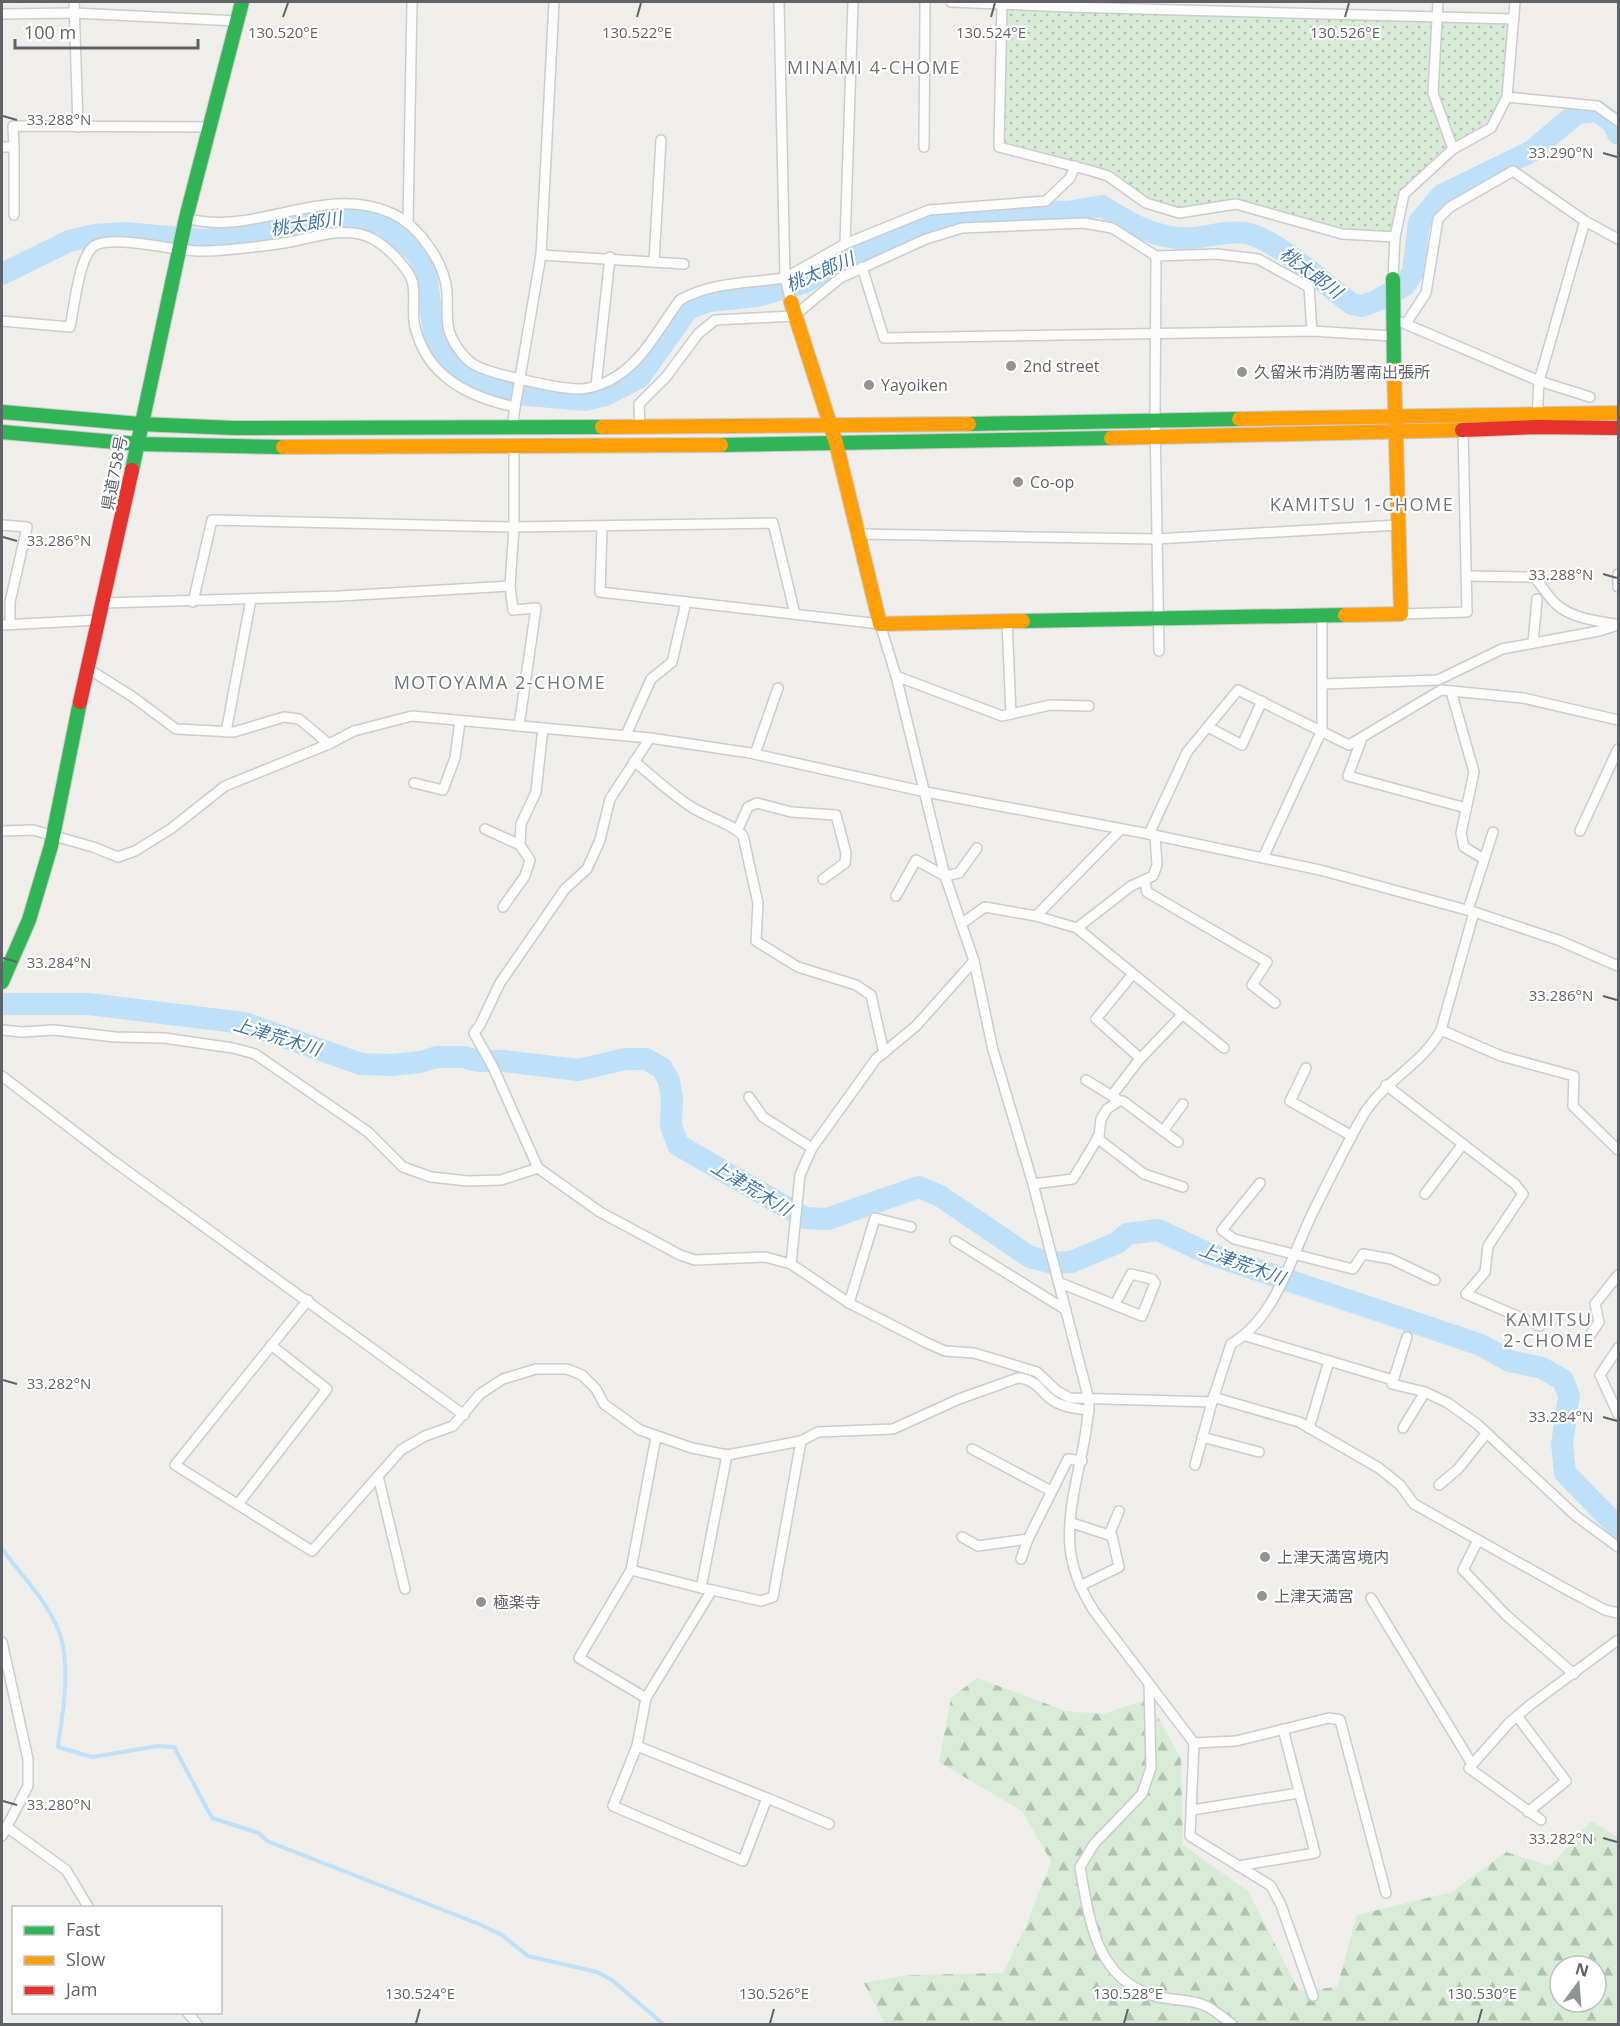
<svg xmlns="http://www.w3.org/2000/svg" width="1620" height="2026" viewBox="0 0 1620 2026" font-family="'Open Sans','Noto Sans JP',sans-serif">
<defs>
<pattern id="forest-firs" width="22" height="20" patternUnits="userSpaceOnUse" patternTransform="scale(1.5)"><rect width="22" height="20" fill="#d8ebd6"/><path d="M5 1l3.5 6h-7zM16 11l3.5 6h-7z" fill="#b2c2b1"/></pattern>
<pattern id="park-dots" width="8" height="8" patternUnits="userSpaceOnUse" patternTransform="scale(1.5)"><rect width="8" height="8" fill="#d8ebd6"/><path d="M2 2h.1M6 6h.1" fill="none" stroke="#b2c2b1" stroke-width="1.8" stroke-linecap="round"/></pattern>
</defs>
<rect width="100%" height="100%" fill="#efeeea"/>
<path fill="url(#forest-firs)" fill-rule="evenodd" d="M 977,1678 L 1066,1711 L 1103,1714 L 1148,1699 L 1181,1759 L 1183,1845 L 1248,1891 L 1299,1991 L 1337,1987 L 1357,1915 L 1452,1892 L 1506,1852 L 1550,1866 L 1591,1821 L 1618,1837 L 1618,2024 L 885,2024 L 864,1983 L 908,1975 L 1003,1973 L 1026,1926 L 1051,1861 L 1022,1811 L 939,1762 L 951,1698 ZM 1560,1966 L 1596,1966 L 1596,2002 L 1560,2002 Z"/>
<path fill="url(#park-dots)" d="M 1002,4 L 1514,19 L 1507,97 L 1491,128 L 1453,149 L 1404,194 L 1395,237 L 1342,234 L 1236,204 L 1179,213 L 1146,203 L 1108,176 L 999,147 Z"/>
<g fill="none" stroke-linecap="round" stroke-linejoin="round">
<path stroke="#bfe0f9" stroke-width="4" d="M 2,1549 C 20,1573 43,1597 56,1624 C 73,1660 63,1709 58,1747 L 92,1757 L 158,1746 L 174,1747 L 212,1818 L 259,1833 L 267,1841 L 479,1924 L 502,1935 L 528,1956 L 597,1972 L 612,1980 L 663,2024"/>
<g stroke="#bfe0f9" stroke-width="22">
<path d="M 2,274 L 69,241 L 95,235 L 124,233 L 203,240 L 232,237 L 335,216 L 352,216 L 384,225 L 417,253 L 426,273 L 434,334 L 442,353 L 459,372 L 482,385 L 506,393 L 585,400 L 605,395 L 639,378 L 688,309 L 709,301 L 757,296 L 803,283 L 864,250 L 929,221 L 1041,211 L 1068,212 L 1102,206 C 1132,225 1162,243 1200,237 C 1215,235 1230,231 1245,233 C 1276,238 1325,285 1352,304 L 1362,306 L 1376,301 L 1405,285 L 1413,272 L 1419,222 L 1442,195 L 1532,151 L 1577,113 L 1597,111 L 1613,123 L 1618,134"/>
<path d="M 2,1004 L 88,1004 L 244,1023 L 361,1064 L 392,1065 L 420,1062 L 437,1057 L 463,1057 L 479,1061 L 504,1061 L 578,1070 L 625,1059 L 646,1059 L 662,1068 L 669,1081 L 672,1098 L 671,1126 L 678,1145 L 805,1218 L 827,1219 L 919,1187 L 940,1196 L 1030,1257 L 1053,1263 L 1071,1262 L 1117,1243 L 1127,1234 L 1158,1230 L 1207,1253 L 1481,1345 L 1510,1361 L 1542,1368 L 1563,1380 L 1569,1396 L 1562,1444 L 1565,1473 L 1618,1527"/>
</g>
<defs>
<g id="street">
<path d="M 74,2 L 78,127"/>
<path d="M 951,2 L 1068,7 L 1514,19"/>
<path d="M 1002,2 L 999,147 L 1092,171 L 1108,176 L 1146,203 L 1179,213 L 1236,204 L 1342,234 L 1395,237"/>
<path d="M 1438,2 L 1433,93 L 1453,149"/>
<path d="M 2,14 L 74,13 L 237,21"/>
<path d="M 1507,97 L 1597,106 L 1618,121"/>
<path d="M 2,147 L 14,147 L 13,126 L 211,127"/>
<path d="M 14,147 L 14,215"/>
<path d="M 924,147 L 925,2"/>
<path d="M 186,218 C 254,238 323,183 391,213 C 418,225 444,261 447,291 C 448,304 445,324 451,336 C 455,346 464,358 473,364 C 489,374 560,389 579,389 C 591,389 607,383 617,376 C 645,358 660,326 680,300 C 711,282 750,283 785,278 L 779,2"/>
<path d="M 408,222 L 412,2"/>
<path d="M 845,244 L 853,2"/>
<path d="M 541,255 L 684,264"/>
<path d="M 1156,256 L 1155,420 L 1159,651"/>
<path d="M 654,261 L 661,140"/>
<path d="M 862,267 L 884,338 L 1312,331 L 1392,336"/>
<path d="M 1393,279 L 1395,237 L 1404,194 L 1453,149 L 1491,128 L 1507,97 L 1515,2"/>
<path d="M 791,302 L 785,278 L 845,244 L 929,210 L 1046,201 L 1070,178 L 1075,166"/>
<path d="M 2,321 L 70,327 C 74,309 79,256 94,246 C 114,234 177,252 202,251 C 229,251 257,247 284,243 C 312,239 345,224 373,239 C 386,246 404,264 411,278 C 417,291 411,312 415,327 C 427,377 469,397 515,407 L 512,428"/>
<path d="M 1401,322 L 1539,381 L 1590,397"/>
<path d="M 1407,322 L 1426,293 L 1438,219 L 1450,207 L 1513,171 L 1585,221 L 1618,239"/>
<path d="M 596,386 L 610,257"/>
<path d="M 515,407 L 541,255 L 554,2"/>
<path d="M 1537,419 L 1539,381 L 1585,221"/>
<path d="M 640,428 L 639,404 L 666,377 L 698,334 L 715,320 L 794,316 L 840,278 L 926,239 L 962,228 L 1084,223 L 1112,228 L 1156,256 L 1217,254 L 1258,259 L 1309,287 L 1312,331"/>
<path d="M 514,447 L 514,527 L 510,586 L 513,610 L 536,608 L 519,726"/>
<path d="M 2,525 L 27,527 L 10,602 L 10,623"/>
<path d="M 602,526 L 600,592 L 880,624 L 896,676 L 945,876 L 974,961 L 993,1050 L 1033,1184 L 1089,1400 C 1088,1449 1066,1498 1070,1547 C 1072,1569 1082,1592 1094,1611 L 1194,1743 L 1190,1836 L 1271,1886 L 1281,1905 L 1313,1996"/>
<path d="M 858,534 L 1156,539 L 1398,525"/>
<path d="M 1618,574 L 1618,587"/>
<path d="M 1466,576 L 1534,577 C 1542,585 1547,596 1556,604 C 1571,618 1596,621 1615,624"/>
<path d="M 193,602 L 212,520 L 514,527 L 773,523 L 795,614"/>
<path d="M 104,603 L 340,596 L 510,586"/>
<path d="M 1401,614 L 1467,612 L 1463,430"/>
<path d="M 2,625 L 99,620"/>
<path d="M 1533,643 L 1537,599"/>
<path d="M 87,668 L 133,697 L 176,729 L 234,732 L 284,717 L 299,719 L 329,744"/>
<path d="M 896,676 L 1002,716 L 1011,714 L 1007,621"/>
<path d="M 1323,684 L 1438,680 L 1502,649 L 1599,631 L 1618,625"/>
<path d="M 1451,691 L 1474,772 L 1461,833 L 1464,847 L 1484,859"/>
<path d="M 1011,714 L 1050,705 L 1089,706"/>
<path d="M 1208,727 L 1242,745 L 1262,701"/>
<path d="M 226,732 L 251,599"/>
<path d="M 626,735 L 651,679 L 672,662 L 686,602"/>
<path d="M 650,738 L 610,799 L 600,840 L 587,869 L 565,889 L 500,983 L 480,1025 L 474,1033 L 493,1067 L 538,1168 L 600,1212 L 680,1255 L 695,1260 L 765,1257 L 791,1264 L 849,1303 L 927,1343 L 945,1351 L 974,1353 L 1037,1372 L 1057,1391 L 1070,1398 L 1212,1402"/>
<path d="M 1362,738 L 1348,776 L 1466,808"/>
<path d="M 755,754 L 778,688"/>
<path d="M 634,761 C 652,776 670,793 690,806 C 704,816 735,825 743,836 L 758,903 L 756,941 L 798,967 L 856,985 L 871,995 L 884,1053"/>
<path d="M 414,783 L 443,790 L 455,758 L 460,721"/>
<path d="M 485,829 L 520,845 L 521,824 L 536,792 L 543,728"/>
<path d="M 738,829 L 748,807 L 757,803 L 791,812 L 836,815 L 846,853 L 845,863 L 823,879"/>
<path d="M 2,831 L 33,830 L 93,847 L 118,857 L 135,851 L 172,828 L 225,786 L 329,744 L 354,731 L 412,716 L 650,738 L 750,753 L 926,792 L 1149,834 L 1320,870 L 1474,912 L 1558,940 L 1618,966"/>
<path d="M 1580,831 L 1618,749"/>
<path d="M 1149,834 L 1187,752 L 1238,690 L 1349,745 L 1441,690 L 1523,698 L 1618,720"/>
<path d="M 1263,858 L 1322,730 L 1322,617"/>
<path d="M 1145,882 L 1147,892 L 1267,962 L 1252,985 L 1275,1003"/>
<path d="M 896,896 L 916,860 L 945,876 L 959,873 L 977,848"/>
<path d="M 503,907 L 525,876 L 530,860 L 520,845"/>
<path d="M 1468,910 L 1493,832"/>
<path d="M 1036,916 L 1121,829"/>
<path d="M 961,924 L 985,907 L 1036,916 L 1077,928 L 1224,1048"/>
<path d="M 1077,928 L 1131,886 L 1153,876 L 1157,865 L 1155,835"/>
<path d="M 1132,975 L 1096,1019 L 1140,1058"/>
<path d="M 2,1030 L 22,1032 L 54,1030 L 115,1037 L 164,1038 L 233,1048 L 255,1054 L 368,1132 L 403,1167 L 431,1177 L 468,1181 L 501,1180 L 538,1168"/>
<path d="M 1441,1030 L 1501,1056 L 1574,1076 L 1573,1106 L 1618,1150"/>
<path d="M 1306,1068 L 1290,1101 L 1352,1136"/>
<path d="M 2,1076 L 112,1160 L 464,1415"/>
<path d="M 1086,1080 L 1117,1099"/>
<path d="M 1386,1085 L 1515,1184 L 1523,1194 L 1488,1246 L 1485,1272 L 1466,1294 L 1540,1326"/>
<path d="M 1113,1094 L 1139,1060 L 1181,1016"/>
<path d="M 749,1097 L 763,1117 L 812,1148"/>
<path d="M 1163,1131 L 1183,1104"/>
<path d="M 1097,1138 L 1144,1174 L 1183,1187"/>
<path d="M 1260,1183 L 1222,1230 L 1234,1239 L 1353,1269 L 1363,1254 L 1391,1259 L 1435,1280"/>
<path d="M 1033,1184 L 1073,1179 L 1099,1136 L 1101,1119 L 1107,1109 L 1119,1101 L 1123,1101 L 1178,1142"/>
<path d="M 1425,1194 L 1463,1144"/>
<path d="M 955,1241 L 1066,1310"/>
<path d="M 791,1264 L 800,1175 L 812,1148 L 876,1059 L 916,1026 L 974,961"/>
<path d="M 1058,1282 L 1142,1316 L 1155,1283 L 1152,1279 L 1131,1274 L 1115,1304"/>
<path d="M 308,1300 L 175,1465 L 312,1551 L 401,1450 L 425,1436 L 453,1426 L 480,1394 L 503,1379 L 536,1369 L 567,1369 L 582,1375 L 596,1389 L 604,1404 L 640,1430 L 692,1448 L 727,1455 L 801,1441 L 818,1432 L 893,1429 L 959,1399 L 1018,1378 C 1036,1379 1040,1391 1052,1400 C 1063,1408 1077,1408 1089,1411"/>
<path d="M 849,1303 L 875,1218 L 911,1227"/>
<path d="M 1246,1336 L 1393,1380"/>
<path d="M 1407,1337 L 1392,1384 L 1425,1392 L 1448,1403 L 1477,1424 L 1576,1516 L 1618,1547"/>
<path d="M 1586,1341 L 1599,1322 L 1595,1304 L 1618,1275"/>
<path d="M 1618,1348 L 1600,1375 L 1618,1414"/>
<path d="M 1213,1397 L 1299,1422 L 1379,1468 L 1400,1485 L 1414,1504 L 1562,1587 L 1605,1610 L 1618,1613"/>
<path d="M 1309,1428 L 1329,1361"/>
<path d="M 1403,1428 L 1425,1392"/>
<path d="M 1202,1437 L 1259,1452"/>
<path d="M 972,1449 L 1051,1491"/>
<path d="M 1195,1465 L 1212,1402 L 1231,1344 C 1275,1319 1291,1258 1312,1214 C 1328,1182 1344,1149 1362,1117 C 1384,1080 1422,1065 1441,1030 L 1474,912"/>
<path d="M 378,1476 L 405,1589"/>
<path d="M 1439,1485 L 1458,1469 L 1486,1434"/>
<path d="M 238,1504 L 327,1389 L 271,1345"/>
<path d="M 1072,1523 L 1112,1536 L 1119,1567 L 1080,1586"/>
<path d="M 1109,1535 L 1119,1511"/>
<path d="M 962,1537 L 978,1546 L 1028,1539"/>
<path d="M 1476,1544 L 1463,1570 L 1506,1615 L 1574,1674"/>
<path d="M 1021,1559 L 1028,1539 L 1068,1459 L 1082,1461"/>
<path d="M 631,1570 L 701,1588"/>
<path d="M 712,1590 L 701,1588 L 727,1455"/>
<path d="M 1371,1598 L 1472,1764"/>
<path d="M 2,1642 L 28,1759 L 28,1786 L 2,1836"/>
<path d="M 1149,1684 L 1151,1768 L 1142,1794 L 1094,1844 L 1080,1867 C 1089,1918 1095,1976 1151,1995 C 1168,2001 1190,1998 1206,2006 C 1215,2010 1224,2019 1232,2024"/>
<path d="M 646,1698 L 579,1658 L 631,1570 L 656,1437"/>
<path d="M 1517,1716 L 1566,1781 L 1528,1812"/>
<path d="M 1194,1743 L 1236,1741 L 1329,1718 L 1340,1720 L 1386,1893"/>
<path d="M 637,1746 L 767,1798 L 743,1861 L 613,1806 Z"/>
<path d="M 637,1746 L 646,1698 L 712,1590 L 761,1601 L 773,1597 L 801,1441"/>
<path d="M 767,1798 L 829,1824"/>
<path d="M 1192,1810 L 1299,1793"/>
<path d="M 1541,1820 L 1469,1768 L 1509,1723 L 1530,1705 L 1618,1640"/>
<path d="M 8,1828 L 66,1870 L 89,1908"/>
<path d="M 1238,1866 L 1315,1853 L 1283,1729"/>
<path d="M 187,2012 L 197,2024"/>
</g>
<g id="fast">
<path d="M 1393,279 L 1394,370"/>
<path d="M 2,412 L 140,424 L 234,428 L 602,427"/>
<path d="M 969,424 L 1239,419"/>
<path d="M 2,432 L 138,444 L 283,447"/>
<path d="M 721,445 L 1111,438"/>
<path d="M 132,470 L 186,218 L 242,2"/>
<path d="M 1023,621 L 1345,615"/>
<path d="M 2,982 L 29,920 L 51,846 L 80,702"/>
</g>
<g id="slow">
<path d="M 791,302 L 836,443 L 880,624 L 1023,621"/>
<path d="M 1239,419 L 1618,413"/>
<path d="M 602,427 L 969,424"/>
<path d="M 1111,438 L 1462,430"/>
<path d="M 283,447 L 721,445"/>
<path d="M 1345,615 L 1401,614 L 1394,370"/>
</g>
<g id="jam">
<path d="M 1462,430 L 1537,427 L 1618,428"/>
<path d="M 80,702 L 132,470"/>
</g>
</defs>
<use href="#street" stroke="#cbcccc" stroke-width="12"/>
<use href="#fast" stroke="#cacacb" stroke-width="16"/>
<use href="#slow" stroke="#cacacb" stroke-width="16"/>
<use href="#jam" stroke="#cacacb" stroke-width="16"/>
<use href="#street" stroke="#fdfcfc" stroke-width="9"/>
<use href="#fast" stroke="#30b455" stroke-width="14"/>
<use href="#slow" stroke="#ff9f0a" stroke-width="14"/>
<use href="#jam" stroke="#e5322d" stroke-width="14"/>
</g>
<path fill="none" stroke="#5f6368" stroke-width="2" d="M 283,17 L 288,3M 637,17 L 641,3M 991,17 L 995,3M 1345,17 L 1349,3M 3,116 L 17,120M 1603,153 L 1617,157M 3,537 L 17,541M 1603,574 L 1617,578M 3,958 L 17,962M 1603,996 L 1617,1000M 3,1380 L 17,1384M 1603,1417 L 1617,1421M 3,1801 L 17,1805M 1603,1838 L 1617,1842M 416,2023 L 420,2009M 770,2023 L 774,2009M 1124,2023 L 1128,2009M 1478,2023 L 1482,2009"/>
<g fill="#919496" stroke="#fff" stroke-width="2">
<circle cx="1011" cy="366" r="6"/>
<circle cx="1242" cy="372" r="6"/>
<circle cx="869" cy="385" r="6"/>
<circle cx="1018" cy="482" r="6"/>
<circle cx="1265" cy="1557" r="6"/>
<circle cx="1262" cy="1596" r="6"/>
<circle cx="481" cy="1602" r="6"/>
</g>
<g text-anchor="middle" stroke-width="4.5" stroke-linejoin="round" paint-order="stroke">
<g font-size="16" fill="#5f6368" stroke="#fff" text-anchor="start">
<text x="1023" y="372">2nd street</text>
<text x="1254" y="378">久留米市消防署南出張所</text>
<text x="881" y="391">Yayoiken</text>
<text x="1030" y="488">Co-op</text>
<text x="1277" y="1563">上津天満宮境内</text>
<text x="1274" y="1602">上津天満宮</text>
<text x="493" y="1608">極楽寺</text>
</g>
<g font-size="16" fill="#5f6368" stroke="#fff">
<text transform="translate(114 473) rotate(-79)" y="6">県道758号</text>
</g>
<g font-size="18" letter-spacing="1.5" fill="#70757a" stroke="#fff">
<text x="874" y="74">MINAMI 4-CHOME</text>
<text x="1362" y="511">KAMITSU 1-CHOME</text>
<text x="500" y="689">MOTOYAMA 2-CHOME</text>
<text x="1549" y="1326">KAMITSU<tspan x="1549" dy="21">2-CHOME</tspan></text>
</g>
<g font-size="18" font-style="italic" fill="#4174aa" stroke="#fff">
<text transform="translate(306 224) rotate(-9)" y="6">桃太郎川</text>
<text transform="translate(820 272) rotate(-23)" y="6">桃太郎川</text>
<text transform="translate(1311 273) rotate(37)" y="6">桃太郎川</text>
<text transform="translate(277 1037) rotate(17)" y="6">上津荒木川</text>
<text transform="translate(751 1188) rotate(31)" y="6">上津荒木川</text>
<text transform="translate(1242 1264) rotate(20)" y="6">上津荒木川</text>
</g>
</g>
<g font-size="15" text-anchor="middle" fill="#5f6368" stroke="#fff" stroke-width="4.5" stroke-linejoin="round" paint-order="stroke">
<text x="283" y="38">130.520°E</text>
<text x="637" y="38">130.522°E</text>
<text x="991" y="38">130.524°E</text>
<text x="1345" y="38">130.526°E</text>
<text x="59" y="125">33.288°N</text>
<text x="1561" y="158">33.290°N</text>
<text x="59" y="546">33.286°N</text>
<text x="1561" y="580">33.288°N</text>
<text x="59" y="968">33.284°N</text>
<text x="1561" y="1001">33.286°N</text>
<text x="59" y="1389">33.282°N</text>
<text x="1561" y="1422">33.284°N</text>
<text x="59" y="1810">33.280°N</text>
<text x="1561" y="1844">33.282°N</text>
<text x="420" y="1999">130.524°E</text>
<text x="774" y="1999">130.526°E</text>
<text x="1128" y="1999">130.528°E</text>
<text x="1482" y="1999">130.530°E</text>
</g>
<rect width="1620" height="2026" fill="none" stroke="#5f6368" stroke-width="6"/>
<rect x="12" y="1906" width="210" height="108" fill="#ffffff" stroke="#bfc1c3" stroke-width="1.5"/>
<rect x="24" y="1926" width="30" height="9" fill="#30b455" stroke="#bfc1c3" stroke-width="1.5"/>
<text x="66" y="1936" font-size="18" fill="#5f6368">Fast</text>
<rect x="24" y="1956" width="30" height="9" fill="#ff9f0a" stroke="#bfc1c3" stroke-width="1.5"/>
<text x="66" y="1966" font-size="18" fill="#5f6368">Slow</text>
<rect x="24" y="1986" width="30" height="9" fill="#e5322d" stroke="#bfc1c3" stroke-width="1.5"/>
<text x="66" y="1996" font-size="18" fill="#5f6368">Jam</text>
<g transform="translate(1578 1984) rotate(16)"><circle r="28" fill="#ffffff" stroke="#bfc1c3" stroke-width="1.5"/>
<path d="M0-4.5L10 22L0 15L-10 22Z" fill="#919496"/>
<text y="-9" font-size="16" font-weight="bold" text-anchor="middle" fill="#5f6368">N</text>
</g>
<path d="M15 39v9h183v-9" fill="none" stroke="#5f6368" stroke-width="3"/>
<text x="24" y="39" font-size="18" fill="#5f6368" stroke="#ffffff" stroke-width="4.5" paint-order="stroke">100 m</text>
</svg>
